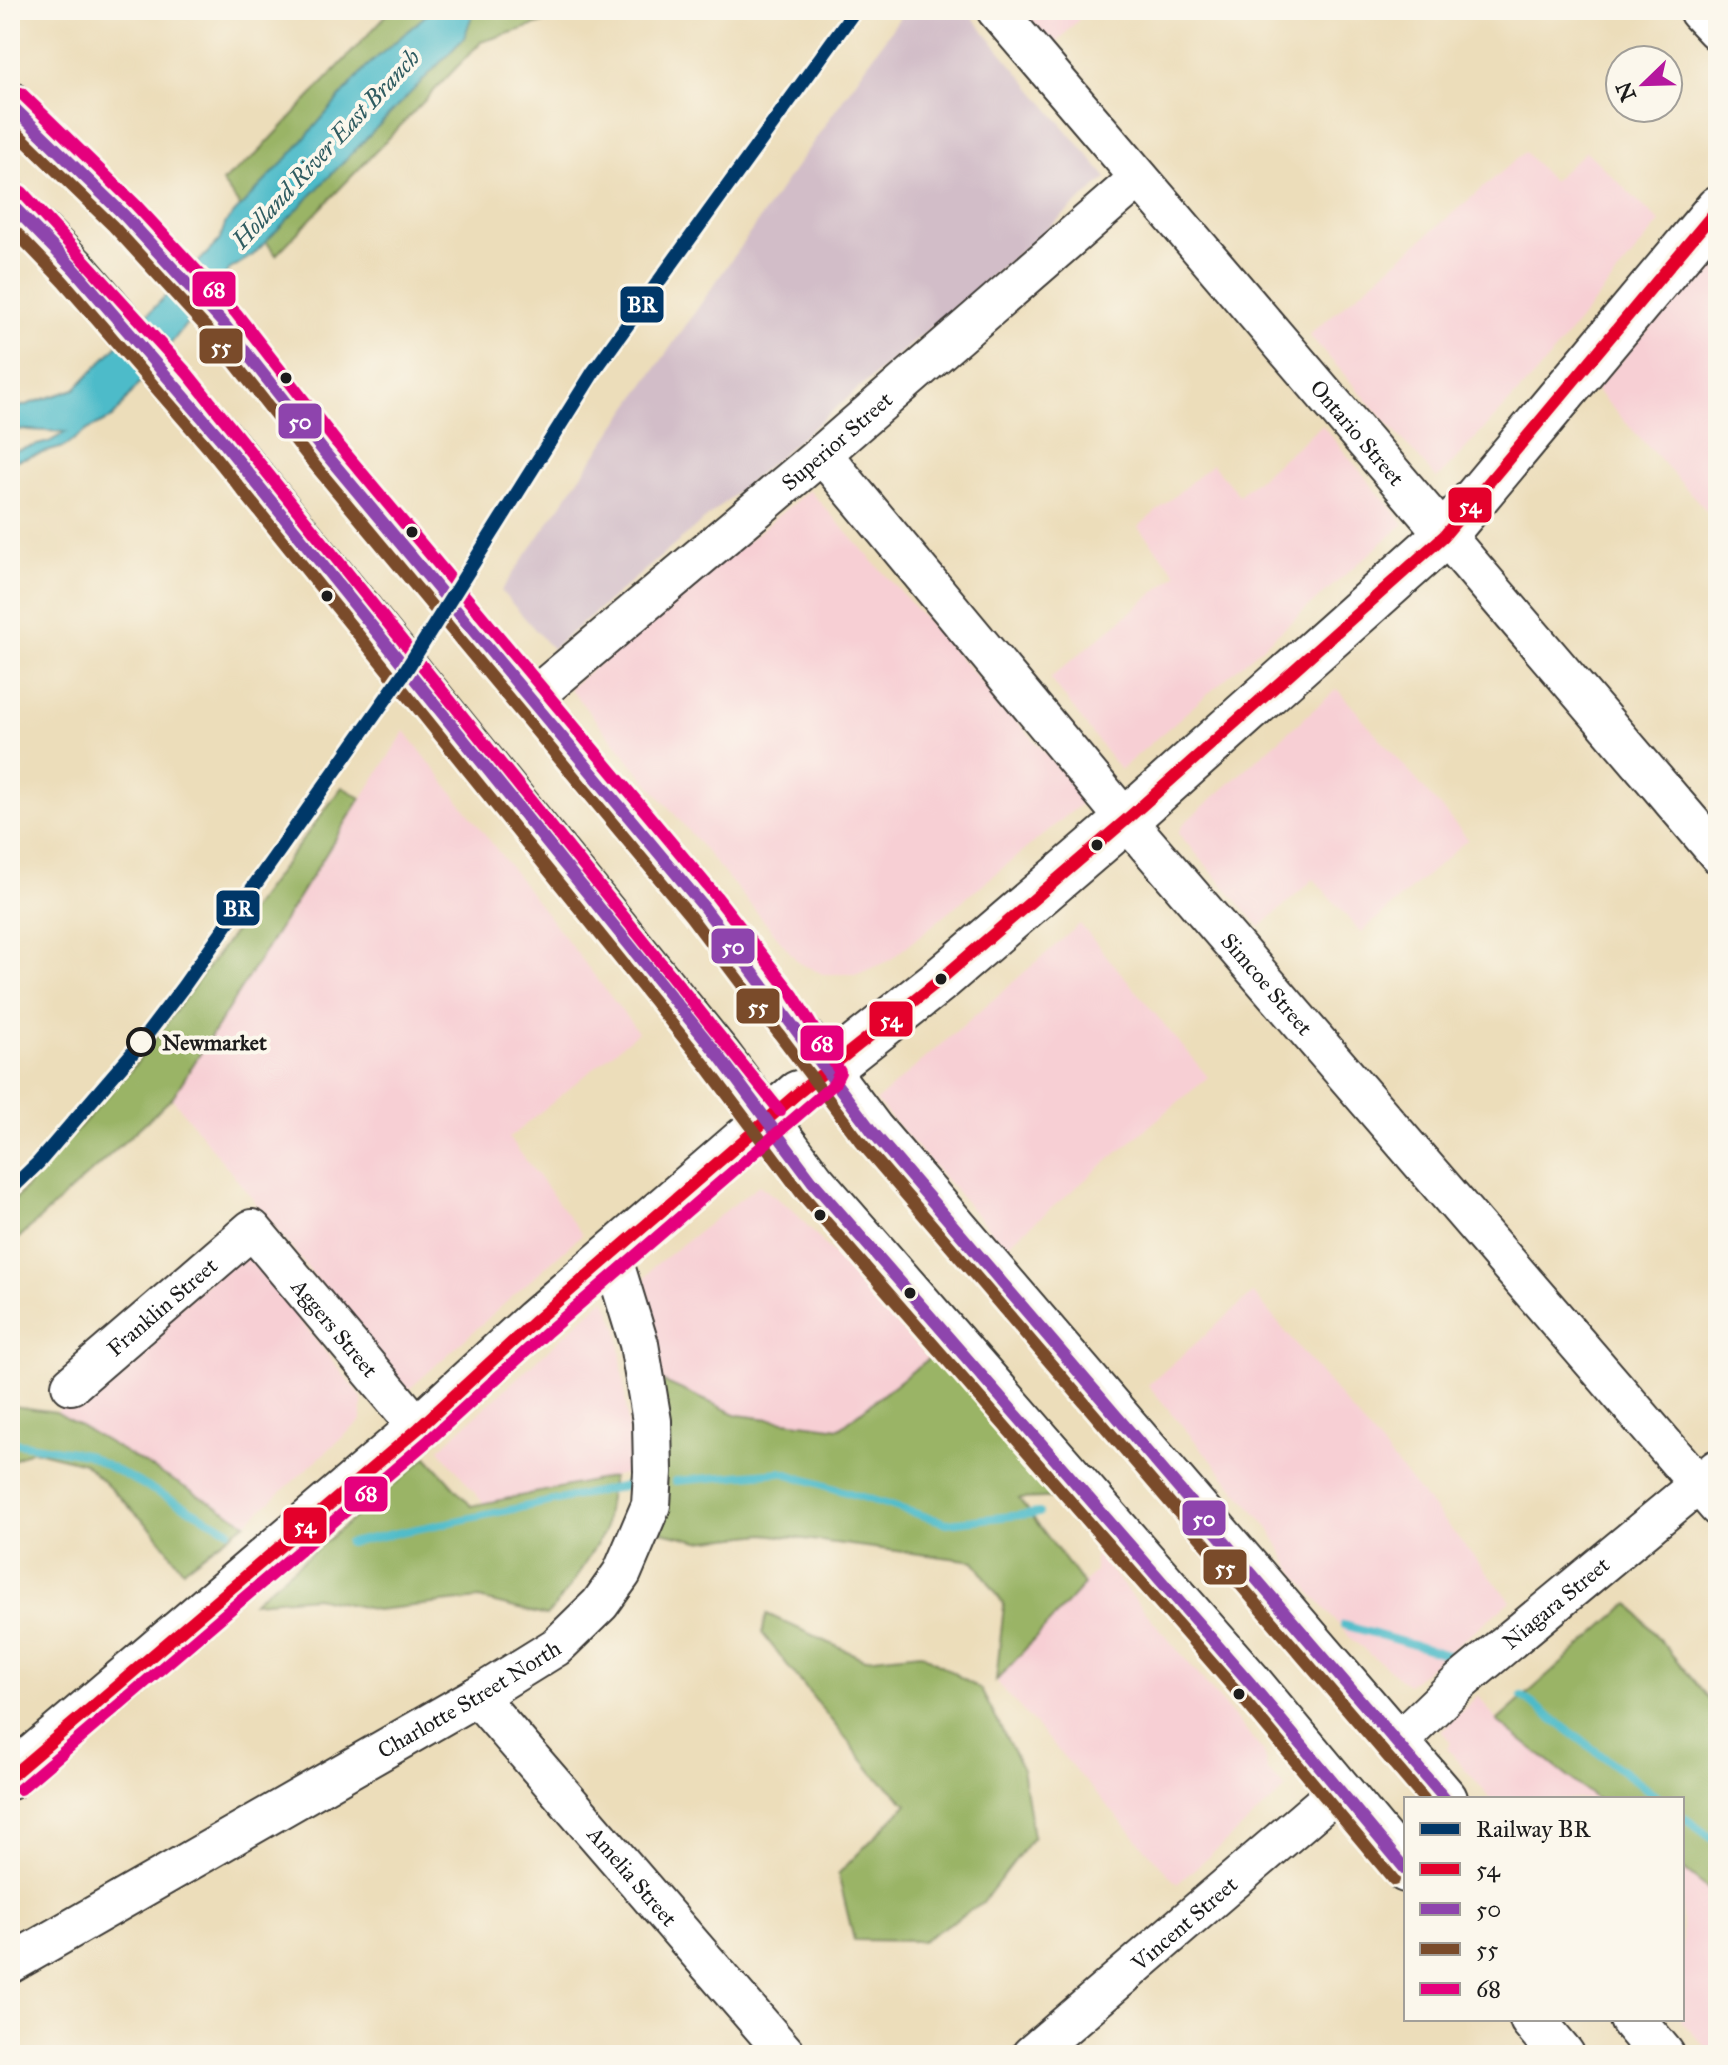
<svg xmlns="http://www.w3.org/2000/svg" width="1728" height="2065" viewBox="0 0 1728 2065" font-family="'IM FELL Great Primer',serif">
<rect width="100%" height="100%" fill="#fbf7ec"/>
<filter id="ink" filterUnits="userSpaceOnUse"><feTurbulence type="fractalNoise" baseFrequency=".0125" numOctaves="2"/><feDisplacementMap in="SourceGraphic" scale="16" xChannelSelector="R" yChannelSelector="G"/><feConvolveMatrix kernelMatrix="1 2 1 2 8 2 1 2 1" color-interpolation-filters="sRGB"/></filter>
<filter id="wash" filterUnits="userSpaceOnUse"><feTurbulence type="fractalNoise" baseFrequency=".006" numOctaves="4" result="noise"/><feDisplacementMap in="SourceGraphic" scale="32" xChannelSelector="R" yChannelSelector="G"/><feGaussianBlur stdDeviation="1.8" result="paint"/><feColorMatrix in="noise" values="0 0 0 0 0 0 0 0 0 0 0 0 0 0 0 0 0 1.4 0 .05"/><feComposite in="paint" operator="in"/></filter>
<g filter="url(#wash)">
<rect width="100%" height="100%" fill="#ecddba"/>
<g fill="#f7cfd4">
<path d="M 1022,10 L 1087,10 L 1054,46 Z"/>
<path d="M 1586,151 L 1660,222 L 1536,374 L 1437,479 L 1309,335 L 1525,152 L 1552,181 Z"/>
<path d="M 1718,251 L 1718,523 L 1595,389 Z"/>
<path d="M 1322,425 L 1404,524 L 1120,770 L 1050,678 L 1177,574 L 1138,527 L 1212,464 L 1239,495 Z"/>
<path d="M 809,490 L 1087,799 L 890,960 L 858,974 L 823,974 L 799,963 L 569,688 Z"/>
<path d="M 1337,689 L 1468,839 L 1361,933 L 1314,879 L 1260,927 L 1178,833 L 1183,824 Z"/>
<path d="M 405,731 L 638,1032 L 509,1138 L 582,1234 L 406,1392 L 172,1098 Z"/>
<path d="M 1080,924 L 1208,1077 L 1005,1247 L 876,1101 Z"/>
<path d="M 759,1185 L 794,1211 L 928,1359 L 840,1428 L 738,1415 L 660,1380 L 636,1291 L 654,1266 Z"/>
<path d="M 245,1250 L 362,1398 L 362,1420 L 246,1523 L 56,1412 Z"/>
<path d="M 1253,1293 L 1511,1601 L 1408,1685 L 1351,1639 L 1294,1573 L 1271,1531 L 1148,1385 Z"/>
<path d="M 605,1298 L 618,1329 L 633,1472 L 484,1504 L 439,1449 Z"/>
<path d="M 1095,1552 L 1263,1751 L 1268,1771 L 1286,1789 L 1177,1884 L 996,1681 L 1095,1571 Z"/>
<path d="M 1478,1695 L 1497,1721 L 1596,1799 L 1491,1799 L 1447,1748 L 1451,1742 L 1441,1731 Z"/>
<path d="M 1682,1868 L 1718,1897 L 1718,2051 L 1713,2055 L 1679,2019 L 1682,2019 Z"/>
</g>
<path fill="#d2bdc8" d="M 905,10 L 966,10 L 1107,178 L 552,649 L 501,591 Z"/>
<g fill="#9ab466" stroke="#5b6841" stroke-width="2">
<path d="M 391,10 L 584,10 L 481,42 L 276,255 L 222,182 L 256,155 Z"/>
<path d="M 342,787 L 361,798 L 172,1098 L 10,1246 L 10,1205 L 135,1065 Z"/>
<path d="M 942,1348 L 1067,1497 L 1019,1499 L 1084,1585 L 996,1681 L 1004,1605 L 974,1561 L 765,1534 L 699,1541 L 662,1532 L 658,1460 L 660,1380 L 738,1415 L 840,1428 Z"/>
<path d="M 10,1402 L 13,1406 L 56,1412 L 246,1523 L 183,1570 L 154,1531 L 84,1463 L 32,1450 L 10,1462 Z"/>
<path d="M 427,1457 L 471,1506 L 612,1477 L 604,1532 L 571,1586 L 547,1616 L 479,1599 L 376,1610 L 315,1597 L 253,1602 Z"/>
<path d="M 1629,1603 L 1718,1710 L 1718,1897 L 1682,1868 L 1682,1799 L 1596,1799 L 1497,1721 Z"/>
<path d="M 767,1614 L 864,1659 L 921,1653 L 981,1690 L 1022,1768 L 1033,1837 L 983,1902 L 922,1941 L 854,1940 L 838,1874 L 907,1804 L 874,1774 L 762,1633 Z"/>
</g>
<path fill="#4ebbc9" stroke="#356c72" stroke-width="2" d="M 432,10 L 474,10 L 464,38 L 253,255 L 229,270 L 112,418 L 87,430 L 64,447 L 10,462 L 10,452 L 49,442 L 66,432 L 10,429 L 10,410 L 75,389 L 219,241 L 226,222 L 293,152 L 366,67 Z"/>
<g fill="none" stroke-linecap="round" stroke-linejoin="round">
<g stroke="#4ebbc9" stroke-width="8">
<path d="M 10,1442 L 85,1454 L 229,1530"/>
<path d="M 675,1481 L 781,1472 L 947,1523 L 1039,1513"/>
<path d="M 349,1543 L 630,1485"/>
<path d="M 1344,1625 L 1452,1656"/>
<path d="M 1522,1696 L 1660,1799"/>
<path d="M 1682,1816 L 1718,1843"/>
</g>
</g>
</g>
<g filter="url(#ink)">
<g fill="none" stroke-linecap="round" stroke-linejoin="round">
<defs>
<g id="minor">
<path id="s1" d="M 996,10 L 1718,854"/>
<path id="s2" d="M 822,454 L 1126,820 L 1718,1507"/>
<path id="s3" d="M 531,699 L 822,454 L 1139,178"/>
<path id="s4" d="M 71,1385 L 252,1229 L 419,1428"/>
<path id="s5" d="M 477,1696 L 787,2055"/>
<path id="s6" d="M 1397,1743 L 1460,1682 L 1717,1469"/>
<path id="s7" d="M 10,1964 L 477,1696 L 556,1647 L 600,1604 L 622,1573 L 651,1505 L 653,1472 L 652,1421 L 639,1344 L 612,1256"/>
<path id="s8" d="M 1031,2055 L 1339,1790"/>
</g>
<g id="major">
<path d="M 1701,10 L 1718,28"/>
<path d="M 10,104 L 124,215 L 223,323 L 325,453 L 703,906 L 871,1130 L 1445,1799"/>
<path d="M 10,203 L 74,269 L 220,438 L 719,1056 L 812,1181 L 1251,1684 L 1406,1870"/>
<path d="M 824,1072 L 940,980 L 1126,820 L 1444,536 L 1718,208"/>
<path d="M 10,1777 L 419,1428 L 535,1321 L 798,1093"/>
<path d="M 1532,2019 L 1562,2055"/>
<path d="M 1632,2019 L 1662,2055"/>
</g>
</defs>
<use href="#minor" stroke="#3b3934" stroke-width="42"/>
<use href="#major" stroke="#3b3934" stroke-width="48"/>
<use href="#minor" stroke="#fff" stroke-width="38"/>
<use href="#major" stroke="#fff" stroke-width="44"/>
<defs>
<path id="bus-1" d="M 10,1777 L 419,1428 L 535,1321 L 798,1093 L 940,980 L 1126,820 L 1444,536 L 1718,208"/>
<g id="bus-2">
<path d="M 10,104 L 124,215 L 223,323 L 325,453 L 703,906 L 871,1130 L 1445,1799"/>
<path d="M 10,203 L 74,269 L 220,438 L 719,1056 L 812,1181 L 1251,1684 L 1406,1870"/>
</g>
<g id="bus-3">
<path d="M 10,126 L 113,226 L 211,333 L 313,463 L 690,916 L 859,1140 L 1424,1799"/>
<path d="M 10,226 L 62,280 L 208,448 L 706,1066 L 800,1192 L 1239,1694 L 1394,1880"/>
</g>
<g id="bus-4">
<path d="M 22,192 L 187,373 L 780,1111"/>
<path d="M 20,1789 L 429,1440 L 546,1333 L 834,1084 L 840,1072 L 793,995 L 716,896 L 337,443 L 236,313 L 135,204 L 21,93"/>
</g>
</defs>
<use href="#bus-1" stroke="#fbf7ec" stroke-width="18"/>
<use href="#bus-2" stroke="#fbf7ec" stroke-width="18"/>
<use href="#bus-3" stroke="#fbf7ec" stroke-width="18"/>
<use href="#bus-4" stroke="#fbf7ec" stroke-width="18"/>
<use href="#bus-1" stroke="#e4002b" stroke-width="12"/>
<use href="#bus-2" stroke="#8e44ad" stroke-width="12"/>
<use href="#bus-3" stroke="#7a4b2a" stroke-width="12"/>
<use href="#bus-4" stroke="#e5007d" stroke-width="12"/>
<defs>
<path id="rail-1" d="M 10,1190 L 38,1163 L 135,1050 L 183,987 L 406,670 L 594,371 L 855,10"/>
</defs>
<use href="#rail-1" stroke="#fbf7ec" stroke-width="20"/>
<use href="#rail-1" stroke="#003768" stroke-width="14"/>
</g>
</g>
<g fill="#1c1c1c" stroke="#fbf7ec" stroke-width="3">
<circle cx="286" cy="378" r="7"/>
<circle cx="412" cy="532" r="7"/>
<circle cx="327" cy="596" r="7"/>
<circle cx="1097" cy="845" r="7"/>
<circle cx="941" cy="979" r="7"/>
<circle cx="820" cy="1215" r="7"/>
<circle cx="910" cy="1293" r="7"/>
<circle cx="1239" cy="1694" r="7"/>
</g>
<circle fill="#fbf7ec" stroke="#1c1c1c" stroke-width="4" cx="141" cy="1042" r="13"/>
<g text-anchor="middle" stroke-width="8" stroke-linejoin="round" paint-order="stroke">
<g font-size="22" fill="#1c1c1c" stroke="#fbf7ec">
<text dy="8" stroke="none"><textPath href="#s1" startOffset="556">Ontario Street</textPath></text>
<text dy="8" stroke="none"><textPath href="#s3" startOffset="400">Superior Street</textPath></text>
<text dy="8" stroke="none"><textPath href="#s2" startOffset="692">Simcoe Street</textPath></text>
<text dy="8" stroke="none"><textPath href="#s4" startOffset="120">Franklin Street</textPath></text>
<text dy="8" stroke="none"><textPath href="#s4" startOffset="368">Aggers Street</textPath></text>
<text dy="8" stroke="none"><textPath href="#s6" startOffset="212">Niagara Street</textPath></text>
<text dy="8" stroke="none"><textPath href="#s7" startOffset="530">Charlotte Street North</textPath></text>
<text dy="8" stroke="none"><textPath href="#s5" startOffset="238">Amelia Street</textPath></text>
<text dy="8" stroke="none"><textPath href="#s8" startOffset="202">Vincent Street</textPath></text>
</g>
<g font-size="22" font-weight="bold" fill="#1c1c1c" stroke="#fbf7ec" text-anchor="start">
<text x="162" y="1050">Newmarket</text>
</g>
<g font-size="24" font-style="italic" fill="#305c61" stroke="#fbf7ec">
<text transform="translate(326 149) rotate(-47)" y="8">Holland River East Branch</text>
</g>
</g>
<g stroke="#fbf7ec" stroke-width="3">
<rect x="191" y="270" width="46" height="38" rx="8" fill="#e5007d"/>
<rect x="619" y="285" width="46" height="39" rx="8" fill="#003768"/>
<rect x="198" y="327" width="46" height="38" rx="8" fill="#7a4b2a"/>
<rect x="277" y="402" width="46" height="38" rx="8" fill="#8e44ad"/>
<rect x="1447" y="486" width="46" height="38" rx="8" fill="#e4002b"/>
<rect x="215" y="889" width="46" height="38" rx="8" fill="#003768"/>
<rect x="710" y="927" width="46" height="38" rx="8" fill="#8e44ad"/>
<rect x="735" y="987" width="46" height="38" rx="8" fill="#7a4b2a"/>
<rect x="868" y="1000" width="46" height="38" rx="8" fill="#e4002b"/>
<rect x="799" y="1024" width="46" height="38" rx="8" fill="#e5007d"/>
<rect x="343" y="1475" width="46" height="38" rx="8" fill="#e5007d"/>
<rect x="1181" y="1499" width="46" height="38" rx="8" fill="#8e44ad"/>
<rect x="282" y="1506" width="46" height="39" rx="8" fill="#e4002b"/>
<rect x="1202" y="1548" width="46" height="38" rx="8" fill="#7a4b2a"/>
</g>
<g font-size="22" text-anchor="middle" font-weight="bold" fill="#fff">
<text x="214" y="297">68</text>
<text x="642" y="312">BR</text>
<text x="221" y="354">55</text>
<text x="300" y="429">50</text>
<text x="1470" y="513">54</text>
<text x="238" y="916">BR</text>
<text x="733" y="954">50</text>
<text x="758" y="1014">55</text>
<text x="891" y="1027">54</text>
<text x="822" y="1051">68</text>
<text x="366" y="1501">68</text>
<text x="1204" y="1526">50</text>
<text x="305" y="1533">54</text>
<text x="1225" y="1575">55</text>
</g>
<rect width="1728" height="2065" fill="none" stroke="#fbf7ec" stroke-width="40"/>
<rect x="1404" y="1797" width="280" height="224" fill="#fbf7ec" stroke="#a29f99" stroke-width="2"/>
<rect x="1420" y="1823" width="40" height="12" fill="#003768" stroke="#a29f99" stroke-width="2"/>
<text x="1476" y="1837" font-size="24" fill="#1c1c1c">Railway BR</text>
<rect x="1420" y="1863" width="40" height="12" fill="#e4002b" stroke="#a29f99" stroke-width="2"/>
<text x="1476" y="1877" font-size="24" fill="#1c1c1c">54</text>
<rect x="1420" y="1903" width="40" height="12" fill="#8e44ad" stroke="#a29f99" stroke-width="2"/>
<text x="1476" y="1917" font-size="24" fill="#1c1c1c">50</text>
<rect x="1420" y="1943" width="40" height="12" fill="#7a4b2a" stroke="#a29f99" stroke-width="2"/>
<text x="1476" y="1957" font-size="24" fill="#1c1c1c">55</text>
<rect x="1420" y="1983" width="40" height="12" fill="#e5007d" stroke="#a29f99" stroke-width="2"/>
<text x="1476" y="1997" font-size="24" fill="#1c1c1c">68</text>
<g transform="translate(1644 84) rotate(247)"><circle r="38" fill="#fbf7ec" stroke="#a29f99" stroke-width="2"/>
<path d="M0-6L14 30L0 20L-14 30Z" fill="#b5179e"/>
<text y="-12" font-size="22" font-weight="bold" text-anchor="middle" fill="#1c1c1c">N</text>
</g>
</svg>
